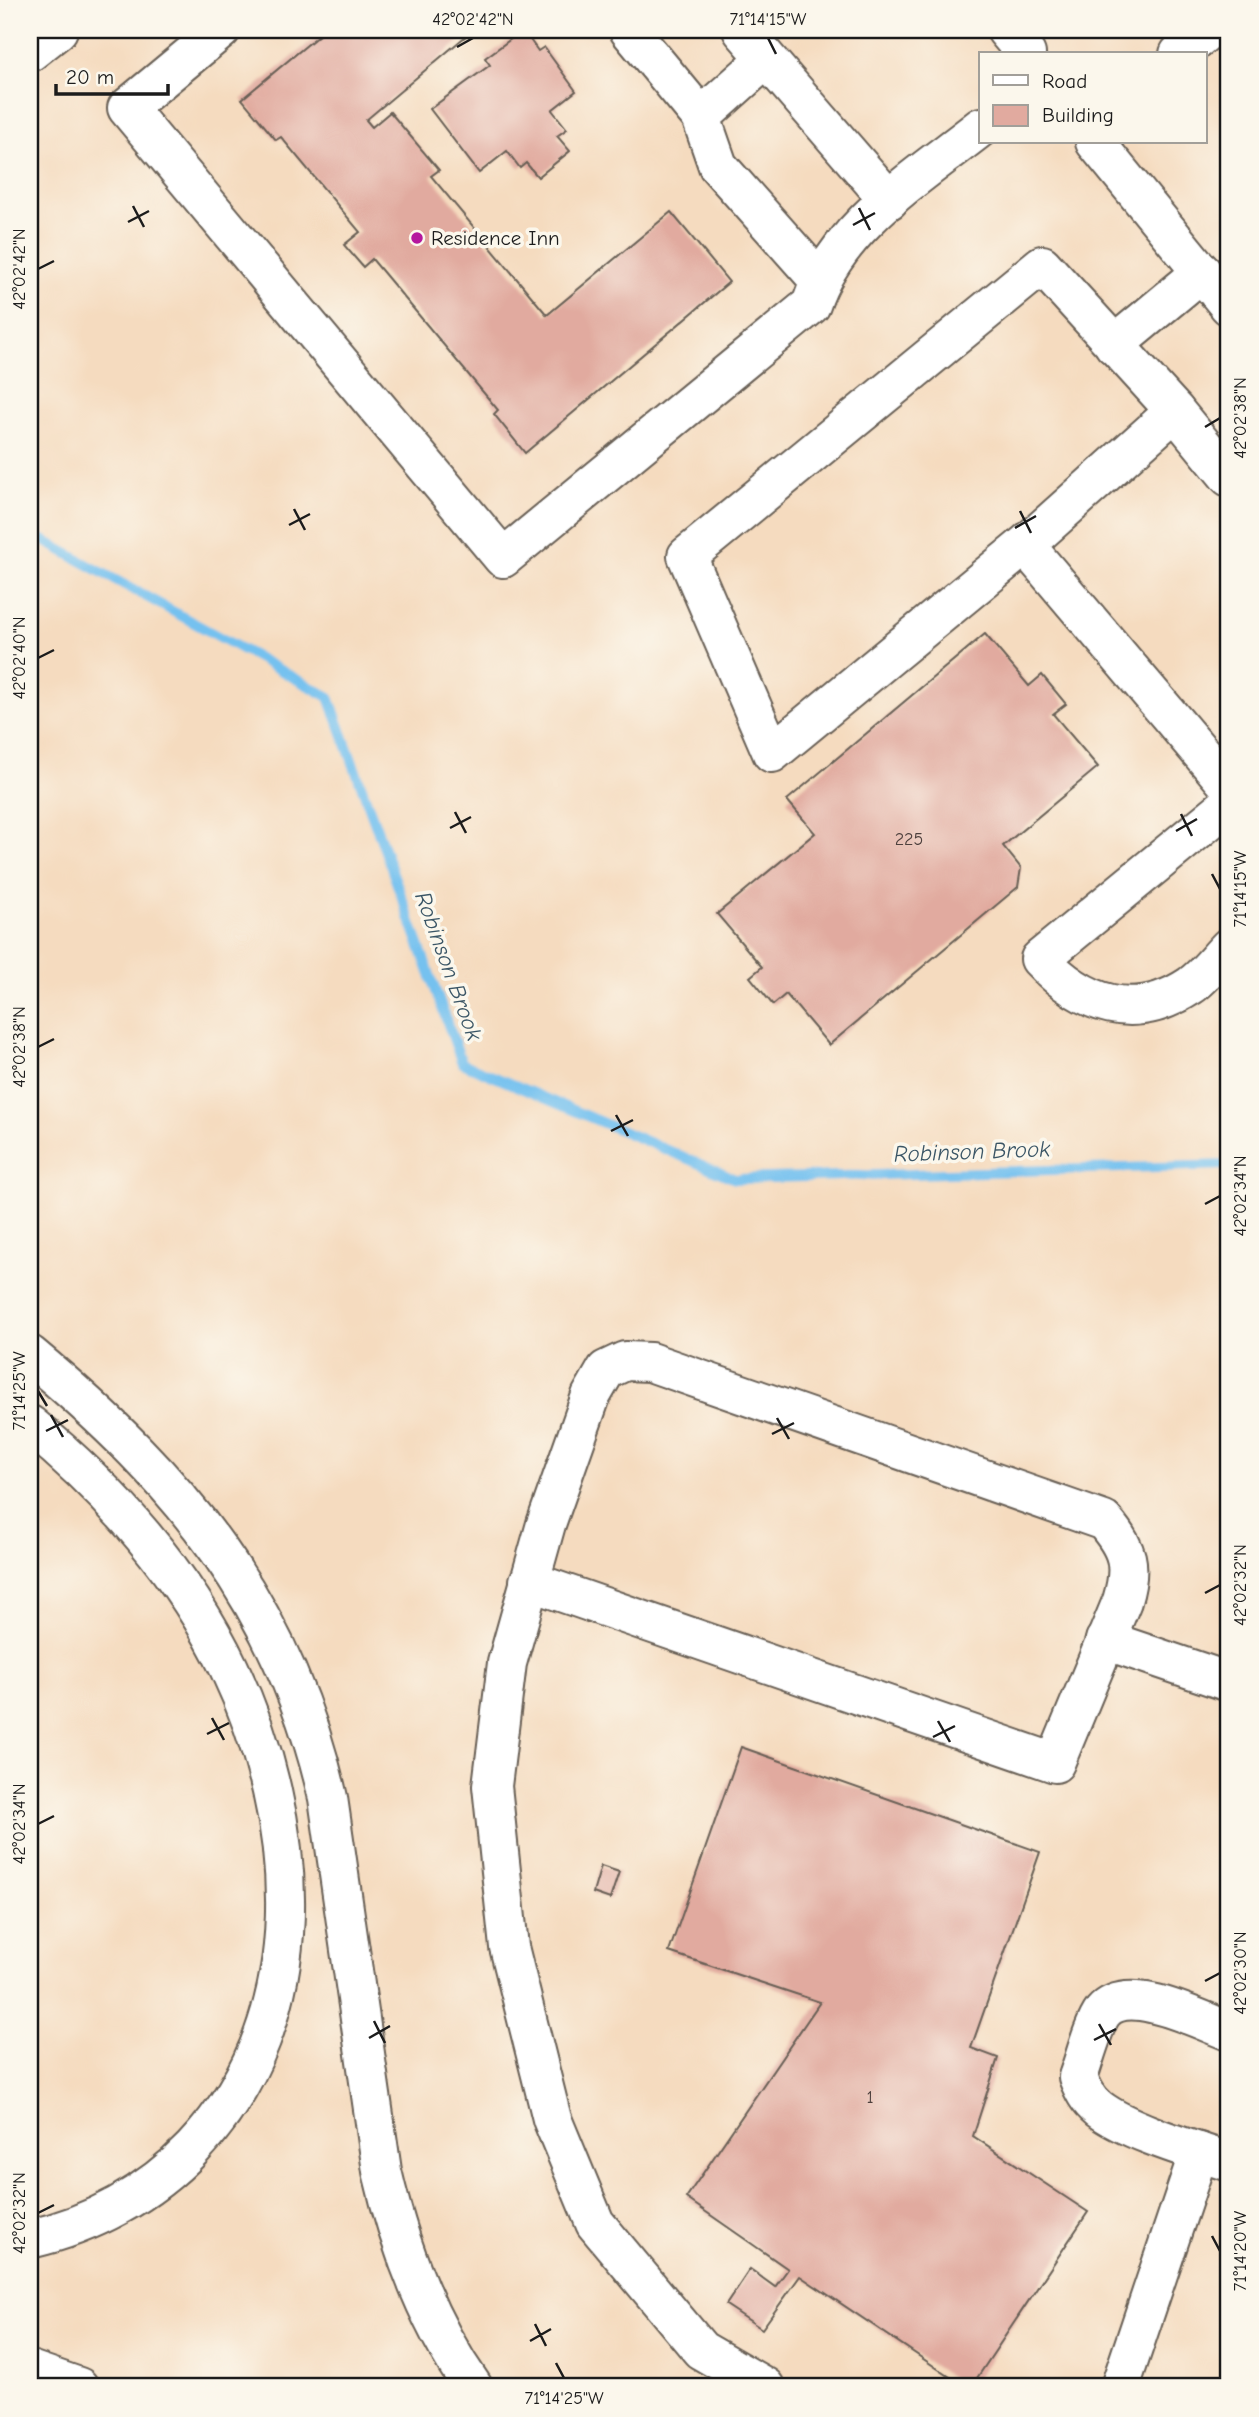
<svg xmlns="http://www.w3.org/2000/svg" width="1259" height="2417" viewBox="0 0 1259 2417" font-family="'Comic Neue',sans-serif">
<rect width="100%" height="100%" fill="#fbf7ec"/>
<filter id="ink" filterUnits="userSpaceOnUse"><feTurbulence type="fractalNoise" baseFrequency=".0143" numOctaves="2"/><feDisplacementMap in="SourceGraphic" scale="14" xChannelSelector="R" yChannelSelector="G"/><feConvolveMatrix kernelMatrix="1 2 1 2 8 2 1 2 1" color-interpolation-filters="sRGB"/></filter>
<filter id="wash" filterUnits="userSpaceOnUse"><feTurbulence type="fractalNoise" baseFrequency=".00686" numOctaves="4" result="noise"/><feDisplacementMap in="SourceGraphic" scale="28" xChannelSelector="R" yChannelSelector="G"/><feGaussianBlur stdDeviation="1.57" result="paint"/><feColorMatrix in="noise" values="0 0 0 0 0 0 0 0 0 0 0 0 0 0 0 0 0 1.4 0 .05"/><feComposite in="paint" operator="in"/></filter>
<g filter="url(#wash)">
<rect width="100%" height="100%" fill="#f5dbbf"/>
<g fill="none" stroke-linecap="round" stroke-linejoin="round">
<path stroke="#75c1ef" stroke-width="10" d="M 30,533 L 329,697 L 462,1063 L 735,1179 L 1229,1165"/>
</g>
<g id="blocks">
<g fill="#e1aa9f">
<path d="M 325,30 L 473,30 L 366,120 L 372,127 L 390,112 L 439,170 L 431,176 L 547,315 L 671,212 L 729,282 L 525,453 L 494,414 L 498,410 L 372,259 L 363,267 L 344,245 L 360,232 L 281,137 L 276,140 L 242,99 Z"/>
<path d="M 523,30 L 538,51 L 544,47 L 576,91 L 552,110 L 567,129 L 557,136 L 570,151 L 538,177 L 526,163 L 520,168 L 507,151 L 479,173 L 430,109 L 490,65 L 485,58 Z"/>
<path d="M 985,634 L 1029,686 L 1042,675 L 1066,704 L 1053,714 L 1098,767 L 1003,846 L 1021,868 L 1018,887 L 829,1045 L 786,994 L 773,1005 L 750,977 L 762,967 L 717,914 L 815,833 L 787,800 Z"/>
<path d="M 741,1747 L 1040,1852 L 971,2048 L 998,2058 L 973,2136 L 1088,2212 L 971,2387 L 965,2387 L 800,2276 L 762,2329 L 726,2305 L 750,2269 L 775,2287 L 788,2269 L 686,2198 L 820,2002 L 669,1952 Z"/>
<path d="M 601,1866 L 619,1872 L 610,1899 L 593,1893 Z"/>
</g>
</g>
</g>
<g filter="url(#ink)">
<use href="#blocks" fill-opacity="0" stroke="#685f55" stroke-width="2"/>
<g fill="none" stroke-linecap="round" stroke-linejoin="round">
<defs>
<g id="minor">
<path d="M 221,30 L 127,108 L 503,558 L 811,305 C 837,226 918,177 981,127"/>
<path d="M 629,30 L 701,117 L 718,166 L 819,280"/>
<path d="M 742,30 L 889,200"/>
<path d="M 1006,30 L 1026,54"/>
<path d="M 30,52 L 58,30"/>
<path d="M 1179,54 L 1208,30"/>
<path d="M 701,117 L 766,59"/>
<path d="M 1095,142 L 1229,306"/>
<path d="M 1042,265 L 1175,411 L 1025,545 L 772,753 L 687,556 Z"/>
<path d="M 1114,345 L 1202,272"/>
<path d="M 1175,411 L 1229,477"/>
<path d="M 1025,545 L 1229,786"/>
<path d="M 1229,804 L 1040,959 C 1083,1005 1134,1023 1190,986 C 1205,976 1217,959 1229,947"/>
<path d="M 529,1581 L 1055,1763 L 1122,1601 C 1133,1565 1128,1549 1104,1521 L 650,1362 L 625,1361 L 606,1370 L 591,1396 L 546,1524 L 507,1663 L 492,1786 L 509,1947 L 552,2119 L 595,2223 L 701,2350 L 765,2387"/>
<path d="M 1105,1640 L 1229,1682"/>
<path d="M 1229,2031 C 1199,2020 1128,1982 1103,2012 C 1093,2025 1084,2061 1078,2077 C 1083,2090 1088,2100 1099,2109 C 1128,2131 1193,2150 1229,2162"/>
<path d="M 1120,2387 L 1199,2152"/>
</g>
<g id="highway">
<path d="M 30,1355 C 180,1480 284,1603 328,1798 L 382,2171 C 400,2249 427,2322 473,2387"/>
<path d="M 30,1425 C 110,1490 185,1575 229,1668 C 302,1822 317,2017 193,2148 C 149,2194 92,2225 30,2239"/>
<path d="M 30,2370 L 79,2387"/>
</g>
</defs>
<use href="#minor" stroke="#685f55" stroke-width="42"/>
<use href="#highway" stroke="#685f55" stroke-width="42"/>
<use href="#minor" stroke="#fff" stroke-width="38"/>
<use href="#highway" stroke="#fff" stroke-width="38"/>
</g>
</g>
<path fill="none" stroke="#1c1c1c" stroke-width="2.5" d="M 768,38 L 776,54M 457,47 L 473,38M 133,206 L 144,227M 859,208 L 870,230M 128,222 L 149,211M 853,225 L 875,213M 38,269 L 54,261M 1205,427 L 1220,418M 294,509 L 305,530M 1020,511 L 1031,533M 289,525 L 310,514M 1015,528 L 1036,516M 38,658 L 54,650M 455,812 L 466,833M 1181,814 L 1192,836M 450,828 L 471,817M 1176,831 L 1197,819M 1212,874 L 1220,889M 38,1047 L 54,1039M 616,1115 L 628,1136M 611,1131 L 633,1120M 1205,1204 L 1220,1196M 38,1391 L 47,1406M 51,1415 L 63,1437M 777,1418 L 789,1439M 46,1431 L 68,1420M 772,1434 L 794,1423M 1205,1593 L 1220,1585M 212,1718 L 224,1740M 938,1721 L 950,1742M 207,1734 L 229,1723M 933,1737 L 955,1726M 38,1824 L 54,1816M 1205,1981 L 1220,1973M 374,2021 L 385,2043M 1099,2024 L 1111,2045M 369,2038 L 390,2026M 1094,2040 L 1116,2029M 38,2213 L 54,2205M 1212,2236 L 1220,2251M 535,2324 L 546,2346M 530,2341 L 551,2329M 556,2363 L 564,2378"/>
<circle fill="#b5179e" stroke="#fbf7ec" stroke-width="2.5" cx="417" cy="238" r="7"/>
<g text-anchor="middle" stroke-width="7" stroke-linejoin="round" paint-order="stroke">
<g font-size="18" fill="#4d403d">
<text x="909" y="845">225</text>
<text x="870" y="2103">1</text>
</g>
<g font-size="21" fill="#1c1c1c" stroke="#fbf7ec" text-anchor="start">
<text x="431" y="245">Residence Inn</text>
</g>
<g font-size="23" font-style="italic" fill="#3b5666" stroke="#fbf7ec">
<text transform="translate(449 966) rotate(70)" y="8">Robinson Brook</text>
<text transform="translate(972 1151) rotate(-2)" y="8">Robinson Brook</text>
</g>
</g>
<rect width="1259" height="2417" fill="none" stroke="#fbf7ec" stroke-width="77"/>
<rect x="979" y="52" width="228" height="91" fill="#fbf7ec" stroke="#a29f99" stroke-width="2"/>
<rect x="993" y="75" width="35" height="10" fill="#ffffff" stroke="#a29f99" stroke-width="2"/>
<text x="1042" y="88" font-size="21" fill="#1c1c1c">Road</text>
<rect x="993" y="105" width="35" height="21" fill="#e1aa9f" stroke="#a29f99" stroke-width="2"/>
<text x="1042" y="122" font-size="21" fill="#1c1c1c">Building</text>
<path d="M56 84v10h112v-10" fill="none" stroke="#1c1c1c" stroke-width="3.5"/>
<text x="66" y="84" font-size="21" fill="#1c1c1c" stroke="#fbf7ec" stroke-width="5" paint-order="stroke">20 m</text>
<rect x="38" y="38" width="1182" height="2340" fill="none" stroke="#1c1c1c" stroke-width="2.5"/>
<g font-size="18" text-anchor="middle" fill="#1c1c1c">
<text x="473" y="25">42°02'42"N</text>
<text x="768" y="25">71°14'15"W</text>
<text transform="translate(19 269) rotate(-90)" y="6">42°02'42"N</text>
<text transform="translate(1240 418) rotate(-90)" y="6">42°02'38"N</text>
<text transform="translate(19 658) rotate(-90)" y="6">42°02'40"N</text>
<text transform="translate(1240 889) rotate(-90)" y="6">71°14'15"W</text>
<text transform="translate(19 1047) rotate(-90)" y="6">42°02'38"N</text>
<text transform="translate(1240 1196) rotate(-90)" y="6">42°02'34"N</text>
<text transform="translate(19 1391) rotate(-90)" y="6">71°14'25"W</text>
<text transform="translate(1240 1585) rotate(-90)" y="6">42°02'32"N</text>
<text transform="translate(19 1824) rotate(-90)" y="6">42°02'34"N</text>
<text transform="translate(1240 1973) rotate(-90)" y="6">42°02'30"N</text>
<text transform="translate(19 2213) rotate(-90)" y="6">42°02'32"N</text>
<text transform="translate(1240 2251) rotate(-90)" y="6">71°14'20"W</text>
<text x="564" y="2404">71°14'25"W</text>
</g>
</svg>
